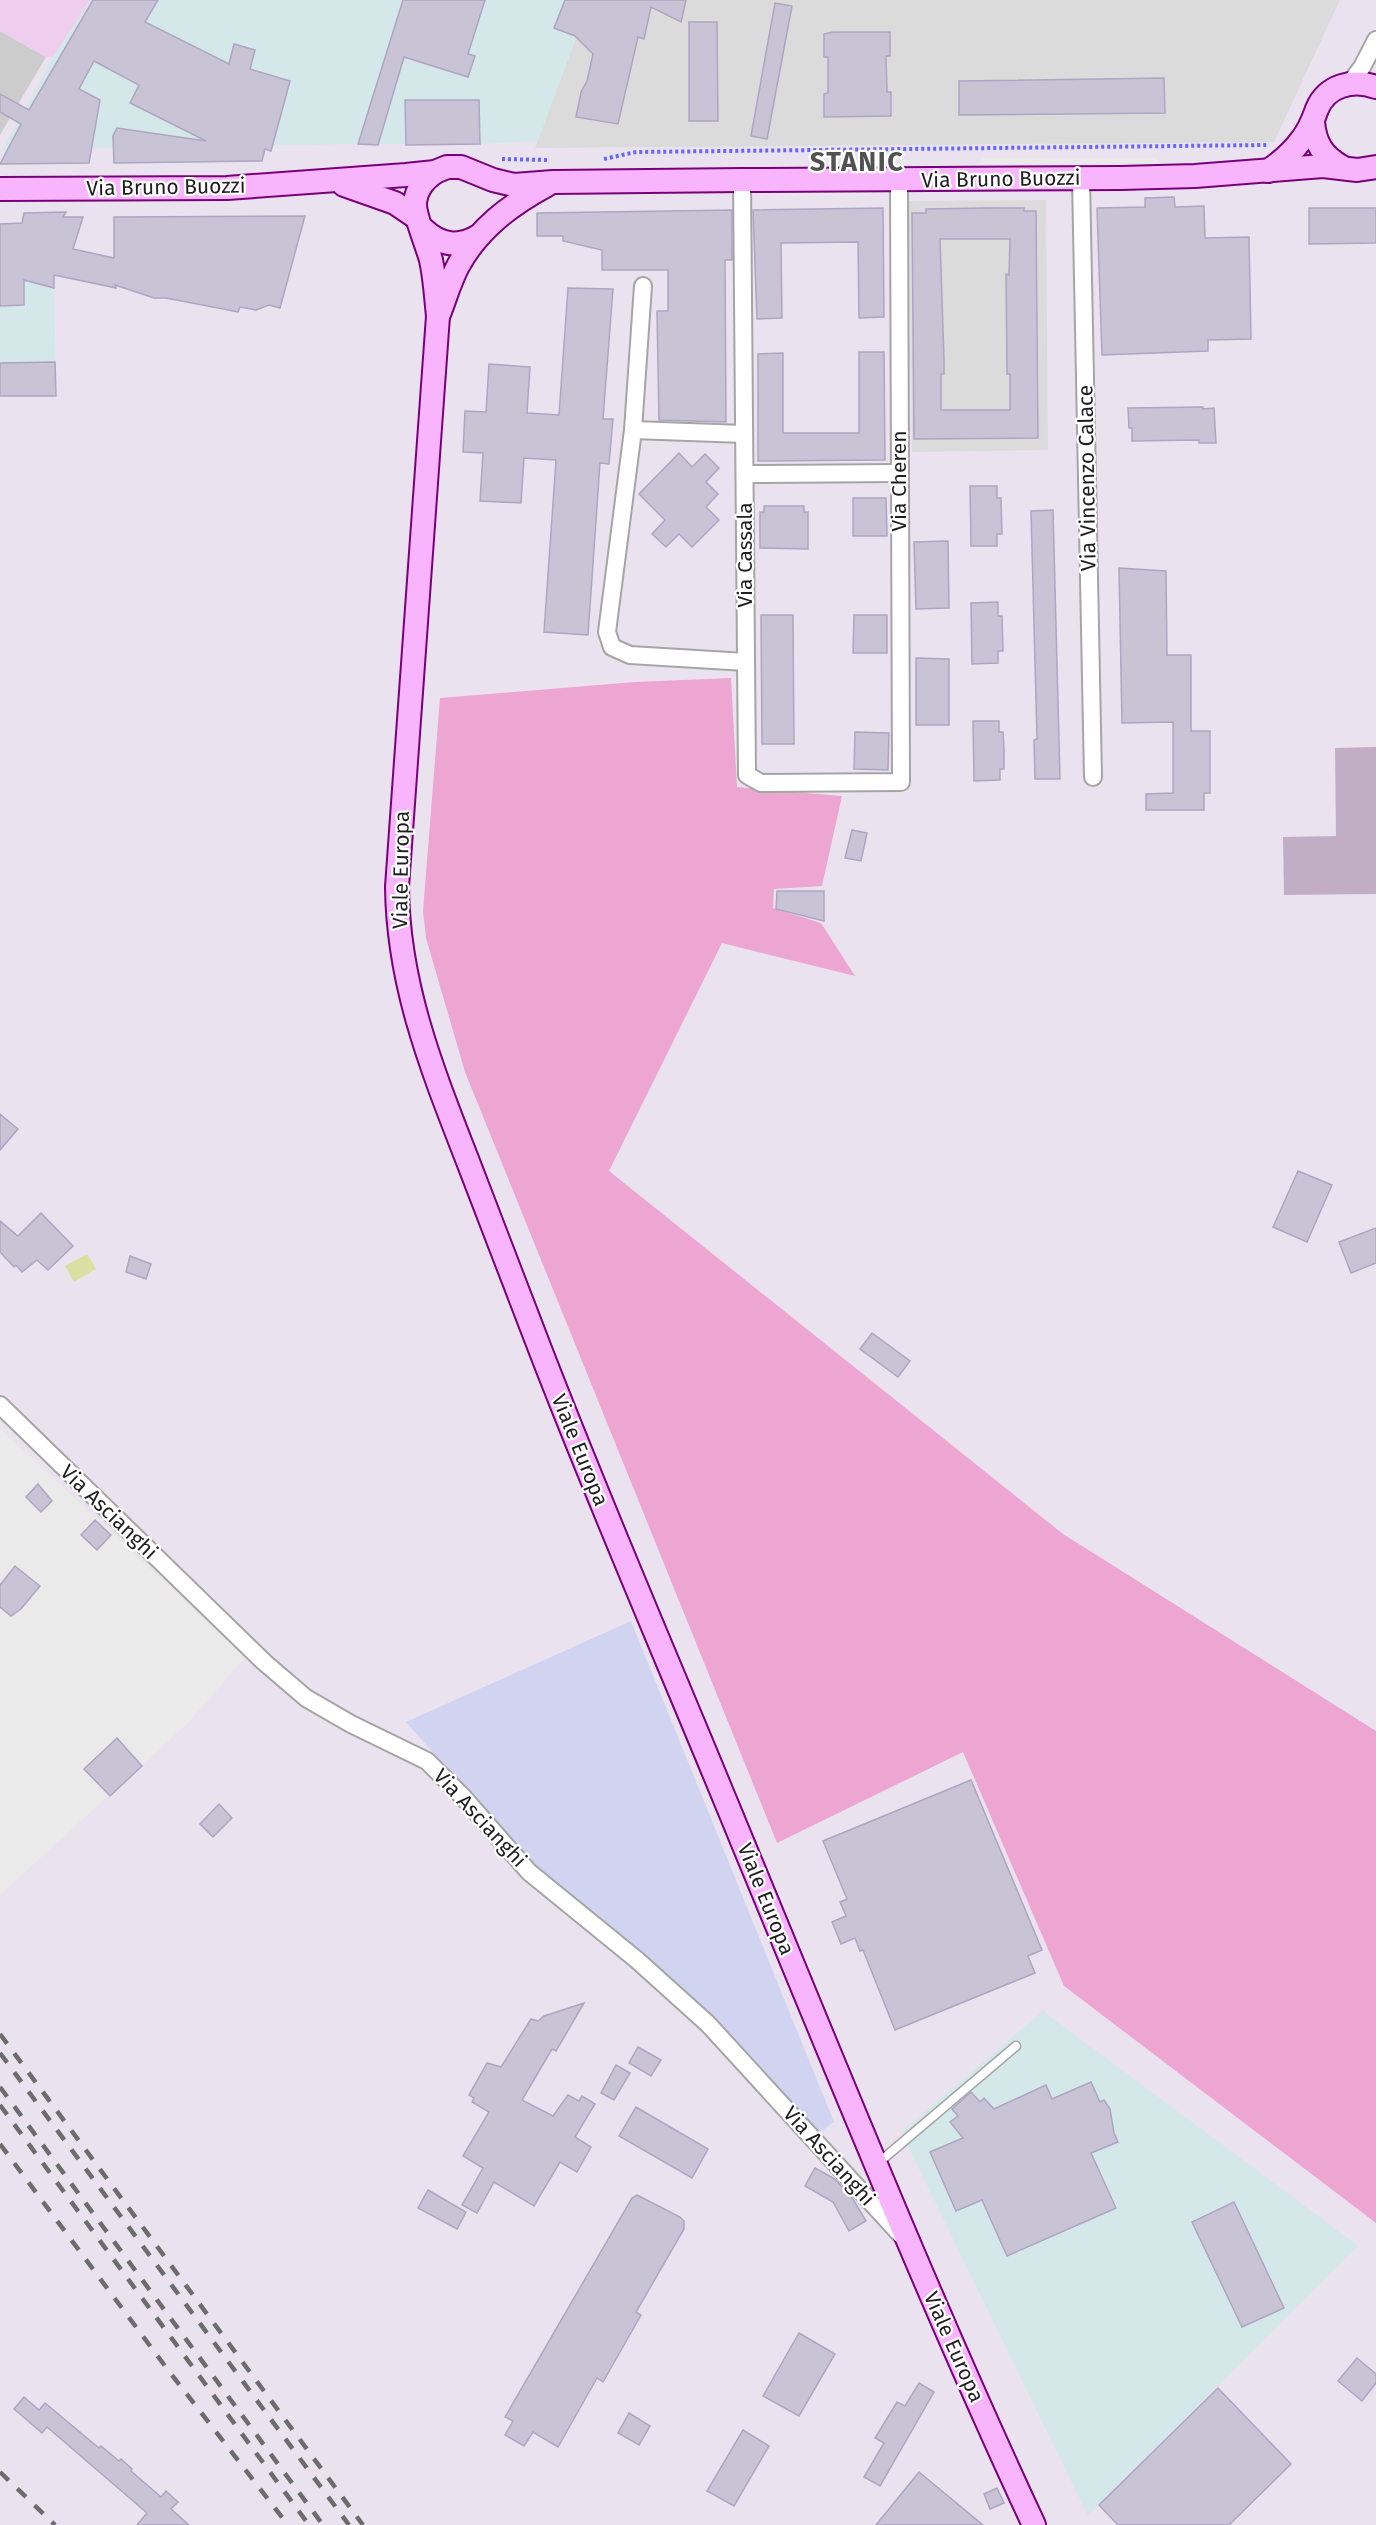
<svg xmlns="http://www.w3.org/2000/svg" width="1376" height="2525" viewBox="0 0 1376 2525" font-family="'Fira Sans',sans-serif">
<rect width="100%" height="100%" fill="#eae3ef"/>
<g fill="#dbdbdc">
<path d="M 590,0 L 1340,0 L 1274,142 L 535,148 Z"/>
<path d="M 1046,200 L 1048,450 L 912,452 L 909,201 Z"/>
</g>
<path fill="#d1d4f1" d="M 631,1621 L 834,2122 L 820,2132 L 720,2025 L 657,1967 L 533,1866 L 406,1722 Z"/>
<g fill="#d4e7e9">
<path d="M 90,0 L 590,0 L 538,141 L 480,144 L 358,144 L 2,150 L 53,57 Z"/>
<path d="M 66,212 L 36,271 L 54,276 L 56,396 L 0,396 L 0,224 L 21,224 L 24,213 Z"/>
<path d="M 1043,2011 L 1358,2246 L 1088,2516 L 901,2132 Z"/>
</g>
<path fill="#ccc" d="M 0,31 L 46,57 L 0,135 Z"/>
<path fill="#c2aec4" d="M 1376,747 L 1376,894 L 1284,895 L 1283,837 L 1336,836 L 1335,748 Z"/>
<path fill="#eecdef" d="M 0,0 L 90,0 L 53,57 L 46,57 L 0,31 Z"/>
<path fill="#eda6d1" d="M 731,678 L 737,787 L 842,796 L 822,886 L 774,889 L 773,908 L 821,923 L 855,976 L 722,943 L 609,1171 L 1063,1534 L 1376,1731 L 1376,2223 L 1064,1986 L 963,1752 L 777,1843 L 465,1072 L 426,938 L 423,911 L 440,698 L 635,682 Z"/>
<g fill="#eaeaea">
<path d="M 983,158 L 1155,158 L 1160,163 L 979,164 Z"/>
<path d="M 906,159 L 912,164 L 822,166 L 828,160 Z"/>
<path d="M 879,188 L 870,195 L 779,195 L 774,189 Z"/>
<path d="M 0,1428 L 245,1657 L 190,1721 L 0,1895 Z"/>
</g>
<path fill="#d9e0a1" d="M 87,1254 L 96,1269 L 74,1282 L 65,1266 Z"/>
<g fill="#c9c3d6" stroke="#aea5c2" stroke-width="1.5" fill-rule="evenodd">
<path d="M 93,0 L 158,0 L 145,22 L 229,64 L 234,44 L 255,50 L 250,69 L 290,81 L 271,151 L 265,149 L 262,161 L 114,163 L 113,136 L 117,128 L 206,141 L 130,103 L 139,85 L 94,61 L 79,89 L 100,100 L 89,163 L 0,164 L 21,124 L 0,112 L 0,94 L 29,110 Z"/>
<path d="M 403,0 L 485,0 L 468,54 L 475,56 L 468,77 L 404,57 L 378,145 L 358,144 Z"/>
<path d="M 565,0 L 686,0 L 681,22 L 651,7 L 644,39 L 638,37 L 618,124 L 576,117 L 581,92 L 587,81 L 593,54 L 575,36 L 554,28 Z"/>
<path d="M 775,3 L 792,6 L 767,139 L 751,136 Z"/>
<path d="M 689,22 L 717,22 L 718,121 L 689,121 Z"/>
<path d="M 833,32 L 890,32 L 890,56 L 886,56 L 887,92 L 891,92 L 891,116 L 824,117 L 824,94 L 828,93 L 828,57 L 824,57 L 824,34 Z"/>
<path d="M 1164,78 L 1165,113 L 959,115 L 959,81 Z"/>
<path d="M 405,100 L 479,100 L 480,144 L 406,145 Z"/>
<path d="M 1174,197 L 1175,207 L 1204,206 L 1205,238 L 1249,237 L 1251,339 L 1208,340 L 1208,351 L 1102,355 L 1097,208 L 1145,207 L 1145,198 Z"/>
<path d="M 883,208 L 884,317 L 859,318 L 858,242 L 781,243 L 782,318 L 757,319 L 753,210 Z"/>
<path d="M 986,208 L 1024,208 L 1024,211 L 1036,211 L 1038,438 L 914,439 L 912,213 L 926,213 L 926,209 ZM 940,239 L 1010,239 L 1009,275 L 1006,274 L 1007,374 L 1010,374 L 1010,410 L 941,410 L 941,374 L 944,374 L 944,360 Z"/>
<path d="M 1309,208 L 1376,208 L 1376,243 L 1309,244 Z"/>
<path d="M 732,210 L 732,260 L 725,260 L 726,422 L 659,420 L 657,311 L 668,311 L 668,270 L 602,270 L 602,250 L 563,241 L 563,236 L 537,236 L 537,213 Z"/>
<path d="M 66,212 L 63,217 L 83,217 L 73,249 L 114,258 L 114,217 L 305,216 L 280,308 L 269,305 L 256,310 L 240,307 L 238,312 L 166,298 L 154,298 L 115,285 L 116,288 L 54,275 L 54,288 L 24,280 L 24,305 L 0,306 L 0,224 L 22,223 L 24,213 Z"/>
<path d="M 568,288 L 613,289 L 603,419 L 613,419 L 609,464 L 600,463 L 588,635 L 544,632 L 556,460 L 524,458 L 521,503 L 480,501 L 483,453 L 463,452 L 465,411 L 486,412 L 489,364 L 530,367 L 527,413 L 559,415 Z"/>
<path d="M 859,352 L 884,352 L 885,460 L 758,461 L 758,354 L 783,353 L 783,433 L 859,433 Z"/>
<path d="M 55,362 L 56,396 L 0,396 L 0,363 Z"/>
<path d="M 1203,407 L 1203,409 L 1214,408 L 1216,443 L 1199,443 L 1199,440 L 1132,441 L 1132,428 L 1129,428 L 1128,408 Z"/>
<path d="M 679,453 L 692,467 L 705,454 L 719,468 L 706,482 L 718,494 L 706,507 L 719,520 L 692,547 L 679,534 L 666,547 L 652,534 L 665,520 L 639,494 Z"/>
<path d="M 970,486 L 997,486 L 997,498 L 1001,498 L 1002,534 L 997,534 L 997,546 L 971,546 Z"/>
<path d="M 853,498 L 886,498 L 887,536 L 853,536 Z"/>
<path d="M 764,506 L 804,506 L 804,512 L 808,512 L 808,549 L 760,548 L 760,512 L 764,512 Z"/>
<path d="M 1053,510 L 1060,779 L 1035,779 L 1034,740 L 1037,739 L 1031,511 Z"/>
<path d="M 948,541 L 949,608 L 916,609 L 914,542 Z"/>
<path d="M 1119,568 L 1166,571 L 1167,655 L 1191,655 L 1191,731 L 1210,731 L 1210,793 L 1204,793 L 1204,810 L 1146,810 L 1146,794 L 1173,793 L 1173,722 L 1122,723 Z"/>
<path d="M 998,602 L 998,616 L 1002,616 L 1003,651 L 998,651 L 998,663 L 972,664 L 971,603 Z"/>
<path d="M 761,615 L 793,615 L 794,744 L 762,744 Z"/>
<path d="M 854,615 L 887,615 L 887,653 L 853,653 Z"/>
<path d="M 916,658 L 949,659 L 949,725 L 916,725 Z"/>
<path d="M 973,721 L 999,721 L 999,732 L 1003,732 L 1004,749 L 1004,769 L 1000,769 L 1000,780 L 974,781 Z"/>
<path d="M 855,732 L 889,733 L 888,770 L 854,769 Z"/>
<path d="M 852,830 L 867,833 L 861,861 L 845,858 Z"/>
<path d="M 777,891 L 824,891 L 824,921 L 776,909 Z"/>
<path d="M 0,1114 L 18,1129 L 0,1150 Z"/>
<path d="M 1298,1171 L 1332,1185 L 1307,1242 L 1273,1227 Z"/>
<path d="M 41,1213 L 73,1246 L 48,1270 L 37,1260 L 22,1272 L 16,1265 L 14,1267 L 0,1252 L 0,1221 L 18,1236 Z"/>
<path d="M 1376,1228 L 1376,1263 L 1351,1273 L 1339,1242 Z"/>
<path d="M 130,1256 L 151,1264 L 146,1279 L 126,1272 Z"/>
<path d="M 872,1333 L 910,1361 L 898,1377 L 860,1349 Z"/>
<path d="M 38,1484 L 52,1501 L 41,1512 L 26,1497 Z"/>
<path d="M 95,1520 L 111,1535 L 97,1550 L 81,1535 Z"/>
<path d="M 15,1566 L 40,1586 L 21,1609 L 11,1616 L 0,1607 L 0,1585 Z"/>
<path d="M 117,1738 L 142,1766 L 110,1796 L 84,1769 Z"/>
<path d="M 971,1780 L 1042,1950 L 1028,1956 L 1035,1973 L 895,2030 L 863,1950 L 860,1951 L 855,1938 L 841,1944 L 832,1922 L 846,1916 L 840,1902 L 847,1899 L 823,1841 Z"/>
<path d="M 219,1804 L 232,1818 L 213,1837 L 200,1824 Z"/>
<path d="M 584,2003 L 556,2051 L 552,2049 L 522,2100 L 553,2116 L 568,2095 L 579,2101 L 582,2096 L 595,2104 L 575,2137 L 591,2147 L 577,2172 L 560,2162 L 534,2206 L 494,2182 L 477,2213 L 462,2205 L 483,2168 L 463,2156 L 489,2112 L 472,2102 L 474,2098 L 469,2095 L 487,2063 L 501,2067 L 531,2019 L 538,2021 L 544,2016 Z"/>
<path d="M 638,2047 L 661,2060 L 651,2076 L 629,2063 Z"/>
<path d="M 616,2065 L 630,2073 L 614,2100 L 601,2093 Z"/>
<path d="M 1091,2082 L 1100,2102 L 1104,2100 L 1110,2109 L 1114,2133 L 1118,2142 L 1091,2153 L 1116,2208 L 1007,2256 L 982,2200 L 956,2211 L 930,2152 L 963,2138 L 950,2122 L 958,2116 L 952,2109 L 971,2092 L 980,2102 L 984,2098 L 994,2109 L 1046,2085 L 1052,2099 Z"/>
<path d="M 636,2107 L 708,2149 L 692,2178 L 619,2136 Z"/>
<path d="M 815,2168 L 835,2179 L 853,2199 L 866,2221 L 849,2231 L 833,2202 L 805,2186 Z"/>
<path d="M 428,2190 L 466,2212 L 457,2229 L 418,2208 Z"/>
<path d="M 637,2195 L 680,2217 L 684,2221 L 684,2229 L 636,2312 L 641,2315 L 603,2382 L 597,2378 L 558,2447 L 533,2432 L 524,2446 L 505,2435 L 513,2421 L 505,2417 L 632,2198 Z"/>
<path d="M 1234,2202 L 1284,2308 L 1242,2327 L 1192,2222 Z"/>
<path d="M 799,2333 L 835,2354 L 799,2416 L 763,2396 Z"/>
<path d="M 1357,2358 L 1376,2374 L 1376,2383 L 1362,2401 L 1338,2381 Z"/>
<path d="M 919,2383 L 934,2392 L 880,2486 L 864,2477 L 884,2443 L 875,2438 L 897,2402 L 905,2406 Z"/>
<path d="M 1218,2388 L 1291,2464 L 1229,2525 L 1118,2525 L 1099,2505 Z"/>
<path d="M 24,2397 L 39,2410 L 45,2403 L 99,2448 L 101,2446 L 119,2461 L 121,2459 L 132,2469 L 131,2471 L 161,2497 L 166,2491 L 178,2502 L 171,2509 L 189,2525 L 137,2525 L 147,2513 L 47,2427 L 42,2433 L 14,2409 Z"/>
<path d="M 629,2413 L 650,2426 L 639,2445 L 618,2433 Z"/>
<path d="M 743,2430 L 769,2446 L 734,2506 L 707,2491 Z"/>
<path d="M 919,2472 L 983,2525 L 876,2525 Z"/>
<path d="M 997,2488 L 1004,2503 L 990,2509 L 984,2494 Z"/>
</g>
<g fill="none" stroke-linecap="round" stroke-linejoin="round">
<defs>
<path id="service" d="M 877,2164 L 1016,2046"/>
<g id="minor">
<path d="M 1350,83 L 1362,67 L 1376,40"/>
<path d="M 1081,179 L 1093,777"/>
<path d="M 742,180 L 747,775 L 761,783 L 901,782 L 899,181"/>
<path d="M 643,286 L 633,430 L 607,632 L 612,647 L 630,655 L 746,662"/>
<path d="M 633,430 L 744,434"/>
<path d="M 745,474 L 898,473"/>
<path d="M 0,1405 L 264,1662 L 306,1698 L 351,1724 L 427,1761 L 464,1798 L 529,1872 L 637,1960 L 708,2024 L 901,2235"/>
</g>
<g id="secondary">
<path d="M 1313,122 C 1315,144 1323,156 1342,167"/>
<path d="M 1268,171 C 1281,162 1293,152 1302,139 C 1310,129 1313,120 1317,109 C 1327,85 1353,79 1376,87"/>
<path d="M 435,172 C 424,180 417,188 415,202 C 414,215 427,245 431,260 C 435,278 436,298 438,316 L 397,887 C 398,985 432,1069 467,1159 C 492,1223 516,1286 540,1349 C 604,1515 675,1677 742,1841 C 837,2070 929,2300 1034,2525"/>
<path d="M 344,185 L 395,203 L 417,218"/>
<path d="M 0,189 L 227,188 L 406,175 L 435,172 L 447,167 L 461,167 L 493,180 L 514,185 L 553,182 L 742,180 L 1121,178 L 1195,176 L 1323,166 L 1357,170 L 1376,167"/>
<path d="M 423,229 C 441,246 459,248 480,235"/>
<path d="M 439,314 C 445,299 450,281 458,266 C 478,229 510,205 547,185"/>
</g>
</defs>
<use href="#service" stroke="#a5a5a5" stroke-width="11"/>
<use href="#minor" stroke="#a5a5a5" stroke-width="20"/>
<use href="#secondary" stroke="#780079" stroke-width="26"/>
<g stroke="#6466ff" stroke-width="4" stroke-dasharray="3 3" stroke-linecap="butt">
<path d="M 502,159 L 548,160"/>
<path d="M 604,159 L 636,152 L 1267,145"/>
</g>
<use href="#service" stroke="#fff" stroke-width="8"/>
<use href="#minor" stroke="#fff" stroke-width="16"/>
<use href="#secondary" stroke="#f8b4fd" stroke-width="22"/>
<g stroke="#6c6c6c" stroke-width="4.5" stroke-dasharray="12 12" stroke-linecap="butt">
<path d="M 0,2034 L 363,2525"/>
<path d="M 0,2053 L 349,2525"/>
<path d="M 0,2087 L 323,2525"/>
<path d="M 0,2105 L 309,2525"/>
<path d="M 0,2144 L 165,2366 L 288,2525"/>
<path d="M 0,2472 L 55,2525"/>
</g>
</g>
<g text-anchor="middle" stroke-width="4.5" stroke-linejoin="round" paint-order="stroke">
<g font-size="21" fill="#1e1e1e" stroke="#fff">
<text transform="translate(1001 179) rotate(-1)" y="7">Via Bruno Buozzi</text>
<text transform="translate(166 187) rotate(-1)" y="7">Via Bruno Buozzi</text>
<text transform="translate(1087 478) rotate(-91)" y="7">Via Vincenzo Calace</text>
<text transform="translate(899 481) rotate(-90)" y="7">Via Cheren</text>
<text transform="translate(745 555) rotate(-90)" y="7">Via Cassala</text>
<text transform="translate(401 870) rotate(-89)" y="7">Viale Europa</text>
<text transform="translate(580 1450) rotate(68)" y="7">Viale Europa</text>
<text transform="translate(109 1512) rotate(44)" y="7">Via Ascianghi</text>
<text transform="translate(480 1818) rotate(47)" y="7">Via Ascianghi</text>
<text transform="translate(766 1899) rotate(68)" y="7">Viale Europa</text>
<text transform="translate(829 2156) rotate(48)" y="7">Via Ascianghi</text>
<text transform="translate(954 2347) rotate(66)" y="7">Viale Europa</text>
</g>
<g font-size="27" font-weight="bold" letter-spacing="1.5" fill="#515151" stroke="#fff">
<text x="857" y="171">STANIC</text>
</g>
</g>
</svg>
